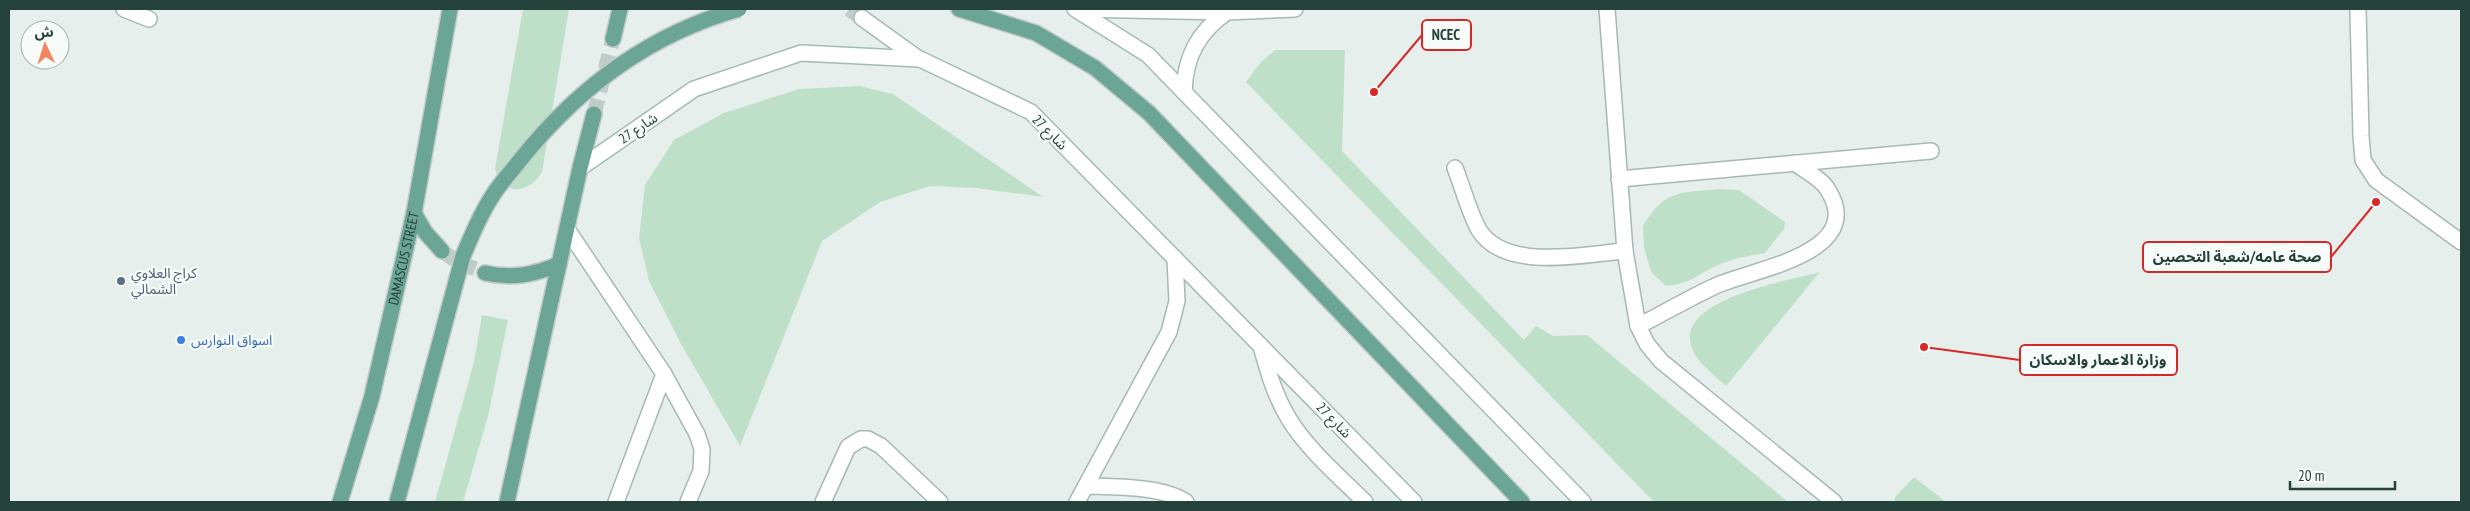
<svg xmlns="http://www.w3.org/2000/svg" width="2470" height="511" viewBox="0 0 2470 511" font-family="'PT Sans Narrow','Noto Sans Arabic',sans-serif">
<rect width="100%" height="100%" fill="#e6efeb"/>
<g fill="#bfe0c8">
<path d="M 523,9 L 569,9 L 542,172 C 529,194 503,197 495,169 Z"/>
<path d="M 1275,50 L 1345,50 L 1342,151 L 1524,340 L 1536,326 L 1553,336 L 1587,335 L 1788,502 L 1654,502 L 1246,82 L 1260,63 Z"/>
<path d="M 859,86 L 893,94 L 1043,197 L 976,188 L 930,186 L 880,202 L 822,241 L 740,446 L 681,344 L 649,281 L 639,238 L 645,185 L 674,140 L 724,113 L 799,89 Z"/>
<path d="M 1719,189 L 1739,190 L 1785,222 L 1784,229 L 1765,253 C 1747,256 1729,259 1712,268 C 1694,277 1688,284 1666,286 L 1651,272 L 1644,247 L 1643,226 C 1665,189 1680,193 1719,189 Z"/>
<path d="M 1820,272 L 1726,386 C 1717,377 1705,369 1698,359 C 1656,302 1788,281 1820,272 Z"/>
<path d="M 482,315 L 508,320 L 488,416 L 463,502 L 435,502 L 474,362 Z"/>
<path d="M 1914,477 L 1946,502 L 1894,502 L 1895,497 Z"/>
</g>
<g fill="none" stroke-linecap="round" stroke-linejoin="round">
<path stroke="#bfccc8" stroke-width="15" stroke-dasharray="15 8" stroke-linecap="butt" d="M 849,9 L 862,18"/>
<g stroke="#bfccc8" stroke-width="15" stroke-dasharray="15 8" stroke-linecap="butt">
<path d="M 594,114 L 613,39"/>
<path d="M 442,251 L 456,261 L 485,273"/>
</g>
<defs>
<g id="lane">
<path d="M 124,9 L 149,19"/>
<path d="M 1607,9 L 1625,251 L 1638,326 L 1647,344 L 1661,361 L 1834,502"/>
<path d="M 1455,168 C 1463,188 1469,212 1479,230 C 1505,272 1584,254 1625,251"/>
<path d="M 1619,179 L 1931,151"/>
<path d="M 567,229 L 664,374 L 697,434 L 702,449 L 701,471 L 688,502"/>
<path d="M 1638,326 C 1665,313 1692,296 1720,284 C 1756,269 1867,252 1828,190 C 1822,179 1805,171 1795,163"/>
<path d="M 1261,346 C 1268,372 1275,396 1289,419 C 1308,450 1339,476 1365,502"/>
<path d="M 1086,486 C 1114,487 1163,486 1186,502"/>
<path d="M 616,502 L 664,374"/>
<path d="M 823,502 L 848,447 L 861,439 L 868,439 L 881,446 L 940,502"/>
<path d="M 1077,502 L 1169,332 L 1177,301 L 1175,258"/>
</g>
<g id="street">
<path d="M 1076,9 L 1227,12 L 1295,9"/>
<path d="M 2358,9 L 2361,136 L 2363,160 L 2376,180 L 2461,242"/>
<path d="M 1184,92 C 1185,57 1198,32 1227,12"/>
</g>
<g id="secondary">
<path d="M 1075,9 L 1148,55 L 1583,502"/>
<path d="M 862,18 L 919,59"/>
<path d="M 580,168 L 694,89 L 801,53 L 920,59 L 1031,112 L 1414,502"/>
</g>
<g id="primary">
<path d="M 959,9 L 1036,33 L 1095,68 L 1149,113 L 1522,502"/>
<path d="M 613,39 L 620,9"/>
<path d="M 414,213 L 425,232 L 442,251"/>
<path d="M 485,273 C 512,279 534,275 559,264"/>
<path id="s1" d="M 340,502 L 372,396 L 414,213 L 450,9"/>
<path d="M 507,502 L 580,168 L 594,114"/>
</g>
</defs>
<use href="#lane" stroke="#a8b8b2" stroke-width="18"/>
<use href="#street" stroke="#a8b8b2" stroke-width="18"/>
<use href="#secondary" stroke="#a4bbb3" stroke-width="18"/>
<use href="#primary" stroke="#c2cac8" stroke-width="18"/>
<use href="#lane" stroke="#fff" stroke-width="15"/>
<use href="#street" stroke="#fff" stroke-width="15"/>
<use href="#secondary" stroke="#fff" stroke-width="15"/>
<use href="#primary" stroke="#6aa596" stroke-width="15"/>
<defs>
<path id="primary-bridge" d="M 397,502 L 463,256 C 472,235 480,214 493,195 C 501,182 512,171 521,159 C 578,88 650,34 739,9"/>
</defs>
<use href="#primary-bridge" stroke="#c2cac8" stroke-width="18" stroke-linecap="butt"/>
<use href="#primary-bridge" stroke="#6aa596" stroke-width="15"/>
</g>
<circle fill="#5c6f8a" stroke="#f7fbf9" stroke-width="2" cx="121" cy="281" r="5"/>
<circle fill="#3f7fe0" stroke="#f7fbf9" stroke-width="2" cx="181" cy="340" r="5"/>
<g text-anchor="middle" stroke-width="4.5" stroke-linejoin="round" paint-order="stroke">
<g font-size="14" fill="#24423a" stroke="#f7fbf9">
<text transform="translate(638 128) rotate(-34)" y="5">شارع 27</text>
<text transform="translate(1050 132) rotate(45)" y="5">شارع 27</text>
<text dy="5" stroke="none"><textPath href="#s1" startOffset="252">DAMASCUS STREET</textPath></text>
<text transform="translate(1334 420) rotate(46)" y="5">شارع 27</text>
</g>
<g font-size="14" fill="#4e5e75" stroke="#f7fbf9" text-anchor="start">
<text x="131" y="278">كراج العلاوي<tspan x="131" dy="16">الشمالي</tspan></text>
</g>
<g font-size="14" fill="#366cbe" stroke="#f7fbf9" text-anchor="start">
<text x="191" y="345">اسواق النوارس</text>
</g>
</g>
<path fill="none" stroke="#d62828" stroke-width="2" d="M1374 92L1422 35M2376 202L2331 257M1924 347L2020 360"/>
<g fill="#d62828" stroke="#f7fbf9" stroke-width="2">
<circle cx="1374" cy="92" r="5"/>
<circle cx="2376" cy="202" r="5"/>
<circle cx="1924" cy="347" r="5"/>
</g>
<g fill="#f7fbf9" stroke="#d62828" stroke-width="2">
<rect x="1422" y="20" width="49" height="30" rx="5"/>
<rect x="2143" y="242" width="188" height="30" rx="5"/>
<rect x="2020" y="345" width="157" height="30" rx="5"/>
</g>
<g font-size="15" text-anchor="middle" font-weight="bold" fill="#24423a">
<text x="1446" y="40">NCEC</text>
<text x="2237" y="262">صحة عامه/شعبة التحصين</text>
<text x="2098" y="365">وزارة الاعمار والاسكان</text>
</g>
<rect width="2470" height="511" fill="none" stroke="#24423a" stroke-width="20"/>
<g transform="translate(45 45) rotate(356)"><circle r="24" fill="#f7fbf9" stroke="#a3b1ad"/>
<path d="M0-4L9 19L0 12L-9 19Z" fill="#f4845f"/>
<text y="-8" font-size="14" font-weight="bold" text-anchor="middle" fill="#24423a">ش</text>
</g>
<path d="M2290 481v8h105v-8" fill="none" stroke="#24423a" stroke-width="2.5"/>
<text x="2298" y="481" font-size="15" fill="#24423a" stroke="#f7fbf9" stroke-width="4" paint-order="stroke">20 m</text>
</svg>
